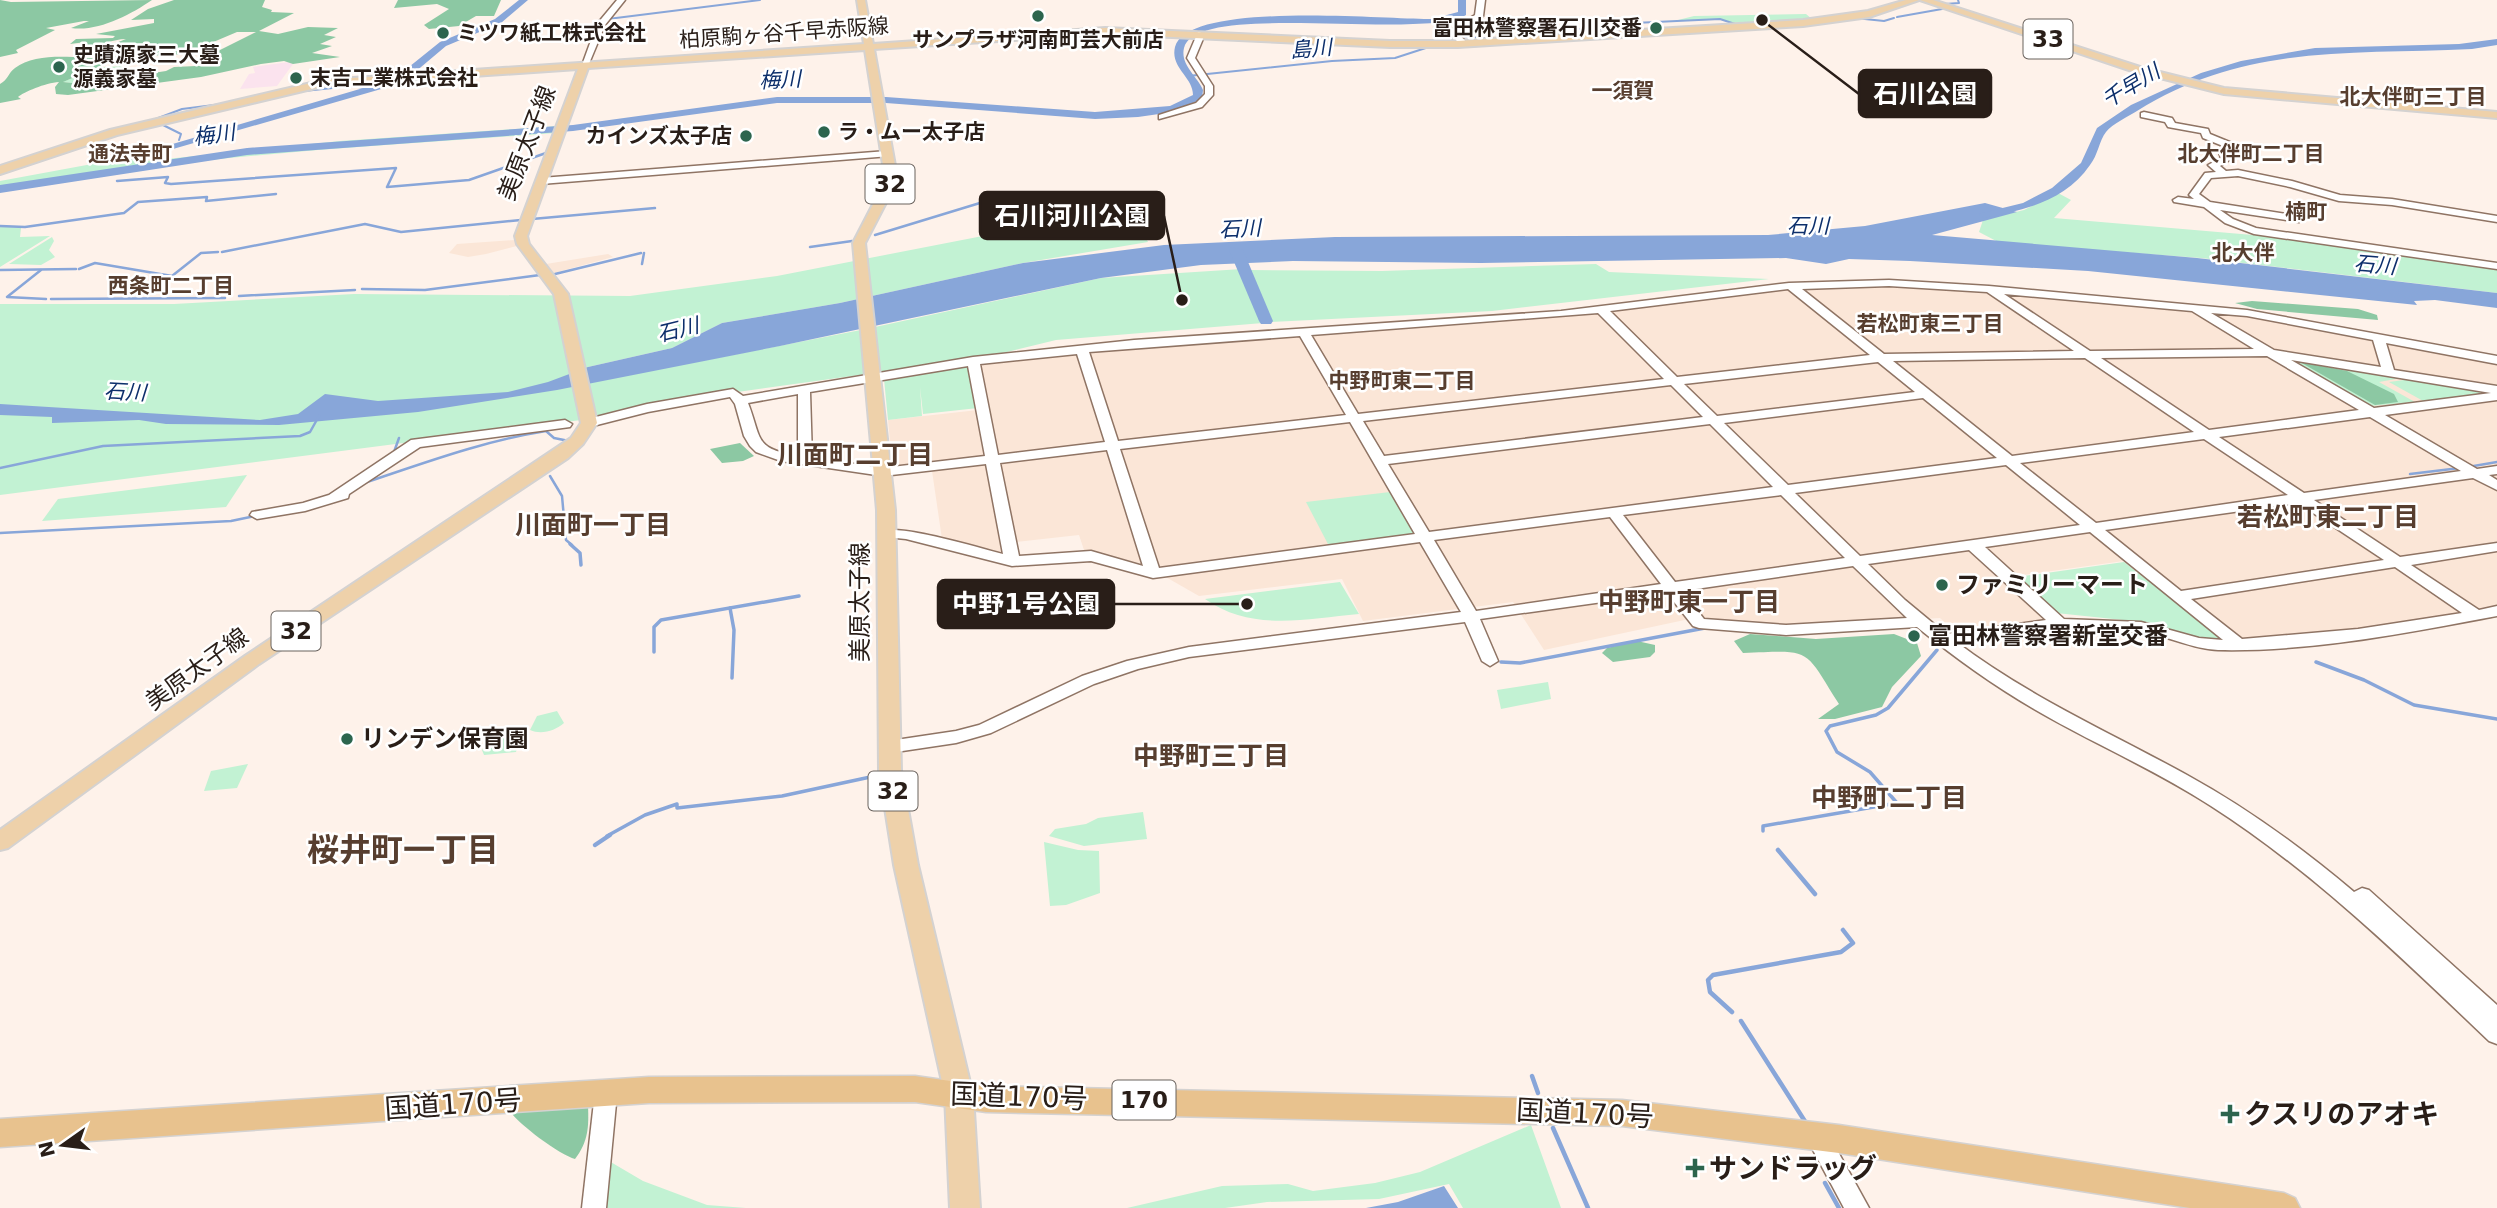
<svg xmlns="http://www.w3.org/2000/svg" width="2497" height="1208" viewBox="0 0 2497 1208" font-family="'DejaVu Sans','Noto Sans JP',sans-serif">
<rect width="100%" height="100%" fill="#fef2ea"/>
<path fill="#fbe3ee" d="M 289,62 L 293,64 L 277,86 L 240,89 L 249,74 L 255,73 L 253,67 Z"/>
<g fill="#fbe6d7">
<path d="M 515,240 L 517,246 L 486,254 L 468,257 L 449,253 L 457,244 Z"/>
<path d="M 608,254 L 613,257 L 554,273 L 546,264 Z"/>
<path d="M 1890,286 L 1986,290 L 2246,314 L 2497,362 L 2497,608 L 2410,625 L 2251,642 L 2233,634 L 2138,559 L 2009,577 L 2053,619 L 1966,630 L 1952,629 L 1940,618 L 1791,626 L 1694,618 L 1544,650 L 1513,602 L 1363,621 L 1342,579 L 1199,596 L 1143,564 L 1096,552 L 1085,553 L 1079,535 L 1016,542 L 1017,558 L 942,539 L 931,464 L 900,467 L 892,463 L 888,420 L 987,409 L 977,363 L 1225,338 L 1476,324 L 1788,289 Z"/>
</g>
<g fill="#c2f2d3">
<path d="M 1806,14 L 1812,19 L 1739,25 L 1720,19 L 1674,21 L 1694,16 Z"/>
<path d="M 128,66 L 111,75 L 122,76 L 119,78 L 81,84 L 62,82 L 103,67 Z"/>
<path d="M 558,126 L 555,133 C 370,147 183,155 0,190 L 0,181 L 130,157 L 140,157 L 132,160 L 137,162 L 340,141 Z"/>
<path d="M 2058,193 L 2071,200 L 2054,218 L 2313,240 L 2497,268 L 2497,293 L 2201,258 L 2000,243 L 1979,232 L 1983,220 L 2024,210 Z"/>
<path d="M 1139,224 L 1148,242 L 1023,263 L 840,303 L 722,323 L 672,348 L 588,367 L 593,382 L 866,329 L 1101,278 L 1242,269 L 1263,323 L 1056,340 L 1003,353 L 888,371 L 652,404 L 581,420 L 0,495 L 0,304 L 174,304 L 354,294 L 630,296 L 777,276 L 993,234 Z"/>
<path d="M 17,226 L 21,228 L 20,237 L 50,236 L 0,267 L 0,227 Z"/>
<path d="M 52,237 L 54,241 L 49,250 L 55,257 L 41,265 L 9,264 Z"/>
<path d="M 1596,264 L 1609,272 L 1769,279 L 1492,311 L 1271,322 L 1249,270 L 1382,271 Z"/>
<path d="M 2293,359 L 2407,377 L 2379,382 L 2415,402 L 2370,406 L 2291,361 Z"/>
<path d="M 969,365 L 978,408 L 923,414 L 920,387 L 922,416 L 888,420 L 884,379 Z"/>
<path d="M 2412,379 L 2486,391 L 2491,394 L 2425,402 L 2389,382 Z"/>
<path d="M 247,475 L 226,507 L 42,521 L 58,499 Z"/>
<path d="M 1390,492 L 1415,532 L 1413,535 L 1329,546 L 1306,502 Z"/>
<path d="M 2124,562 L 2225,641 L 2184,635 L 2142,622 L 2056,613 L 2017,577 Z"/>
<path d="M 1340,582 L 1359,614 C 1304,619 1252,632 1205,599 Z"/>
<path d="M 1548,682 L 1551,699 L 1501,709 L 1497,690 Z"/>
<path d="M 557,711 L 564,723 C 555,731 541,735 530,730 L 537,716 Z"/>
<path d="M 516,733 L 522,733 L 516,752 L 484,755 L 482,750 L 487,744 Z"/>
<path d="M 248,764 L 237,788 L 204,791 L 211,771 Z"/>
<path d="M 1143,812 L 1147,839 L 1084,846 L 1049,836 L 1055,829 L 1086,824 L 1098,818 Z"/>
<path d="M 1044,842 L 1078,850 L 1099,851 L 1100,893 L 1066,905 L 1050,906 Z"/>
<path d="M 1531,1125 L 1561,1208 L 1463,1208 L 1449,1184 L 1379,1199 L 1267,1202 L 1225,1208 L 1127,1208 L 1222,1186 L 1288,1184 L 1313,1191 L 1375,1183 L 1420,1172 Z"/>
<path d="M 609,1161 L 643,1181 L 707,1205 L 746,1208 L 601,1208 Z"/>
</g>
<g fill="#8cc8a3">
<path d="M 0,0 L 11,2 L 152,0 C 130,15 98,32 71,28 L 89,21 L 84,21 L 46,28 L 55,30 L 16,50 L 18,53 L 0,57 Z"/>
<path d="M 174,0 L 265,0 L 262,7 L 272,10 L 271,12 L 294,13 L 259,31 L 278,34 L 308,27 L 338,28 L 324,35 L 336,37 L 320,44 L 332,46 L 312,53 L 340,57 L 293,64 L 284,61 L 261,64 L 201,77 L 68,95 L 56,94 L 55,87 L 59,82 C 45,83 24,92 18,97 L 21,99 L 0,103 L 0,84 C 8,80 8,73 15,68 C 37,51 79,58 104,59 L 101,66 L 63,82 L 81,84 L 166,71 L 174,67 L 219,65 L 204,61 L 218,56 L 216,52 L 256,32 L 237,32 L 185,54 L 112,58 L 132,49 L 103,48 L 126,39 C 111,39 97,48 83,46 L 86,42 L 70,44 L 76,39 L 113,38 L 115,36 L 96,34 L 154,23 L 154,19 L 131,20 L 148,9 Z"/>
<path d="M 398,0 L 501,0 L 494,16 L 476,16 L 459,26 L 429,29 L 424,25 L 449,9 L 437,4 L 394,8 Z"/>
<path d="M 2252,301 L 2358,309 L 2377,315 L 2378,320 L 2257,309 L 2235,303 Z"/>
<path d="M 2300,362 L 2347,371 L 2394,394 L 2398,402 L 2375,405 Z"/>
<path d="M 740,443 L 754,456 L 743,461 L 722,463 L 710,449 Z"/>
<path d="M 1750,634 L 1816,639 L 1894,634 L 1917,643 L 1921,656 L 1892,687 L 1882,707 L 1835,719 L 1818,719 L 1839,704 C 1803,647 1813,650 1743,653 L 1734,641 Z"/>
<path d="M 1637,641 L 1655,645 L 1655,652 L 1650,657 L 1613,662 L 1602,653 L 1607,648 Z"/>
<path d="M 588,1106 C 589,1127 588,1142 575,1159 C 560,1155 518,1124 510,1111 Z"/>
</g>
<g fill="#88a6d9">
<path d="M 1985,203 L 2017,212 L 1932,235 L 2197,258 L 2497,293 L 2497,308 L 2435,300 L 2414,301 L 2417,305 L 2088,271 L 1910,261 L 1849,259 L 1826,264 L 1786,258 L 1481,263 L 1293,261 L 1201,265 L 1101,278 L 780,346 L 557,390 L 418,412 L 279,425 L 166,424 L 139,420 L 52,423 L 52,417 L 0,415 L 0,404 L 260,420 L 298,414 L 325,394 L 378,401 L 508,392 L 548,382 L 588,367 L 672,348 L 722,323 L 840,303 L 1023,263 L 1164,245 L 1335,237 L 1768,235 L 1865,226 Z"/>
<path d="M 1444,1186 L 1458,1208 L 1366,1208 L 1398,1202 Z"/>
</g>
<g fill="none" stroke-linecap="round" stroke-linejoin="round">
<g stroke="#88a6d9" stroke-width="2">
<path d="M 1945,4 L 1959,3 L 1958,0"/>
<path d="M 1897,17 L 1942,9 L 1938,5"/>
<path d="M 1855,18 L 1884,21 L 1894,18"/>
<path d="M 608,19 L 760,0"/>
<path d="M 1794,21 L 1811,20"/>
<path d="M 1546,36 L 1579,29 L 1622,29 L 1634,23 L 1720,19 L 1738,25"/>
<path d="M 1445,41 L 1464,37 L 1496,39"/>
<path d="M 1188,76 L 1332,61 L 1395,58 L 1435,45"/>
<path d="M 295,92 L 351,86 L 372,89"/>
<path d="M 240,100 L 273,92"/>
<path d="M 179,140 L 181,134 L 153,120 L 182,109 L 222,104"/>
</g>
<g stroke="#88a6d9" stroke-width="2.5">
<path d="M 117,181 L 168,177 L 165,183 L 171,184 L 396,168 L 387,187 L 469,180 L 546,153"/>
<path d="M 995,199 L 1023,193"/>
<path d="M 532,219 L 655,208"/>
<path d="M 0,226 L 25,227 L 124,213 L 138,202 L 207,197 L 206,201 L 276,194"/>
<path d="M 875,235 L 993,199"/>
<path d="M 810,247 L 852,241"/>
<path d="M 222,252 L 365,224 L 401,232 L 521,220"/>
<path d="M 642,264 L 644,253"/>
<path d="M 79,269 L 95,263 L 172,276 L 201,253 L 218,252"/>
<path d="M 0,270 L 76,269"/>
<path d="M 41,270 L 7,297 L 46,299"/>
<path d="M 555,274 L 641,253"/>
<path d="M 362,289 L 425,290 L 540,275"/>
<path d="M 239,296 L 355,290"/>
<path d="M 51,299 L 225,298"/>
<path d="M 394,452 L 399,438"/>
<path d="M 2468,467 L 2497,462"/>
<path d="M 0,468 L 103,446 L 300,436 L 310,432 L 319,416"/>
<path d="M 2410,474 L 2460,468"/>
<path d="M 550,476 L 562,496 L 566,540 L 572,545"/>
<path d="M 364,483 C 424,463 483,441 546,431 L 554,438 L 569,441"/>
<path d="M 0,533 L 231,521 L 255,516"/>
</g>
<g stroke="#88a6d9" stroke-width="3.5">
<path d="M 570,544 L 580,553 L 581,565"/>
<path d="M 730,608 L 734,630 L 732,678"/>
<path d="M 654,652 L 654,627 L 661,620 L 799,596"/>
<path d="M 1501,662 L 1520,663 L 1705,628"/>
<path d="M 2316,662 L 2364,680 L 2414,705 L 2497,719"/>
<path d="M 1763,831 L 1763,826 L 1897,803 L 1870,772 L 1837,752 L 1826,731 L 1830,726 L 1876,715 L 1888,708 L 1937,650"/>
<path d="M 607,836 L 645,815 L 677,804 L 677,808 L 782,796 L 875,776"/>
</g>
<g stroke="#88a6d9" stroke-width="4.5">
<path d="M 595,845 L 610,835"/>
<path d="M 1778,850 L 1815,894"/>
<path d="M 1732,1012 L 1710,992 L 1708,980 L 1713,975 L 1841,952 L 1853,943 L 1843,930"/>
<path d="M 1741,1021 L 1806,1123"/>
<path d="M 1532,1076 L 1538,1093"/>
<path d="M 1553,1128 L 1588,1208"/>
<path d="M 1825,1183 L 1839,1208"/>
</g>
<g fill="#88a6d9" fill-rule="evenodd">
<path d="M 519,0 L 528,0 L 501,23 L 446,46 L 402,83 L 135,160 L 125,158 L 394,79 L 440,42 L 495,19 Z"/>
<path d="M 1458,0 L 1466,0 L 1466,15 C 1420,41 1195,0 1184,48 C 1180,65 1197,76 1203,90 L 1202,99 L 1173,112 L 1138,117 L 1095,119 L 886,103 L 777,103 L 573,131 L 247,155 L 0,193 L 0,185 L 247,148 L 573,125 L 777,97 L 886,97 L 1095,112 L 1170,106 L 1193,95 C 1193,77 1170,68 1175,47 C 1188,0 1388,20 1432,19 L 1458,12 Z"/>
<path d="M 2497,39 L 2497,45 L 2472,49 C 2352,55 2245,43 2137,111 C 2129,116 2112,124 2106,132 C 2099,141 2098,155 2090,165 C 2065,201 2025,210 1984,218 L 1978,214 L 2023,203 L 2052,188 L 2081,163 L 2097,128 L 2131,105 L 2201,73 L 2241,61 L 2315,48 L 2459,44 Z"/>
<path d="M 1231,247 L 1243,250 L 1273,321 L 1271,324 L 1261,324 L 1259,321 L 1229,250 Z"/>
</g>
<defs>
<g id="tertiary">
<path d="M 617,0 L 625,0 L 605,25 L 588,66 L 581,68 L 597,24 Z"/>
<path d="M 1477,0 L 1485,0 L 1483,16 L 1457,32 L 1467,43 L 1460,45 L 1449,31 L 1475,15 Z"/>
<path d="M 1198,32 L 1205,34 L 1195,58 L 1213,86 L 1213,95 L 1202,107 L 1159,119 L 1159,115 L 1196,103 L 1205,94 L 1205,86 L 1187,58 Z"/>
<path d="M 2144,112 L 2172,118 L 2175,123 L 2208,129 L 2210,134 L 2232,143 L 2234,145 L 2228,151 L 2231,159 L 2220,166 L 2226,171 L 2238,170 L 2292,181 L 2340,195 L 2392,199 L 2497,216 L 2497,222 L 2392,205 L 2339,201 L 2290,187 L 2238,176 L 2211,178 L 2199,194 L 2210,202 L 2299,216 L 2304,219 L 2299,222 L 2220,210 L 2233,219 L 2256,228 L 2497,263 L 2497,269 L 2254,234 L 2225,223 L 2204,207 L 2174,202 L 2173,200 L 2178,197 L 2194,199 L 2189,195 L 2205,173 L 2216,172 L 2208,165 L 2221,158 L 2218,150 L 2223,146 L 2203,138 L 2201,133 L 2168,127 L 2165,122 L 2141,117 L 2141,113 Z"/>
<path d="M 887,151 L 890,152 L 890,156 L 541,184 L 536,181 L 541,178 Z"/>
<path d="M 1889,280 L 1989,286 L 2247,310 L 2497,356 L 2497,364 L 2386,343 L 2394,370 L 2497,386 L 2497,400 L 2385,415 L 2477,469 L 2497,466 L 2497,474 L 2489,475 L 2497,480 L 2497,490 L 2473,478 L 2314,500 L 2400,557 L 2497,543 L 2497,551 L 2411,565 L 2479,610 L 2497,606 L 2497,616 C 2406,633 2311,652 2218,650 C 2191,649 2167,635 2140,632 C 2078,624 2017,632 1955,641 C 2027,696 2109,732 2187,775 C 2247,808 2302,848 2354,892 L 2362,888 L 2369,890 L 2497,1005 L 2497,1044 L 2489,1041 C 2401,957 2314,872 2211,806 C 2154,769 2092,743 2034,709 C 1993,685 1954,657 1917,627 L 1786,635 L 1699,628 L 1693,626 L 1667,593 L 1480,619 L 1498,661 L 1490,666 L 1482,661 L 1465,622 L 1189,657 L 1138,669 L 1094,684 L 991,733 L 956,743 L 889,753 L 883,751 L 880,747 L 883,743 L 889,741 L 956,731 L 979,725 L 1082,676 L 1127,661 L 1189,647 L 1461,612 L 1420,542 L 1153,578 L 1091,561 L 1012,566 L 906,539 L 886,537 L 879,533 C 892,521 982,549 1003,554 L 986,464 L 883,476 L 781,461 L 756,452 L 750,446 L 744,436 L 735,404 L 730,397 L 648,412 L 589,427 L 582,423 L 584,420 L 647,404 L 733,389 L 743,396 L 973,357 L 1134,340 L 1561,311 L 1789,283 ZM 1889,286 L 1987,292 L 2074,351 L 1884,354 L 1802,289 ZM 1788,289 L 1870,355 L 1677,377 L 1610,311 ZM 2004,294 L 2192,311 L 2254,349 L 2090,351 ZM 1598,313 L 1664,379 L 1358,414 L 1311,335 ZM 2211,313 L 2247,316 L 2373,340 L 2381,367 L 2274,350 ZM 1300,336 L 1346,415 L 1118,441 L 1089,352 ZM 1077,354 L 1105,442 L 998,455 L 980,364 ZM 2267,356 L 2359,410 L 2209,430 L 2101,358 ZM 2085,358 L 2194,432 L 2012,456 L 1893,361 ZM 2291,360 L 2491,393 L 2374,408 ZM 1878,362 L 1915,392 L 1717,416 L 1684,384 ZM 968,366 L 985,456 L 883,468 L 812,458 L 810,392 ZM 1671,385 L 1703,417 L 1384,456 L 1363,421 ZM 798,394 L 798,456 C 753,448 762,439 748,403 ZM 1923,398 L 1997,458 L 1788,485 L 1724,423 ZM 2370,417 L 2461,471 L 2304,493 L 2219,437 ZM 1350,422 L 1415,534 L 1159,568 L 1120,449 ZM 1710,424 L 1773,487 L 1429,532 L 1388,464 ZM 2204,439 L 2288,495 L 2096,523 L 2020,463 ZM 1107,450 L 1143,566 L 1091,551 L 1019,556 L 1000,463 ZM 2006,465 L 2080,525 L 1860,556 L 1795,493 ZM 1781,495 L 1845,558 L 1675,582 L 1623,515 ZM 2298,503 L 2384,560 L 2181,591 L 2105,530 ZM 1610,517 L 1661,584 L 1476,611 L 1434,540 ZM 2090,532 L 2223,640 L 2199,638 L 2141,622 L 2064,619 L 1985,547 ZM 1969,550 L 2046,620 L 1946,634 L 1905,600 L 1868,564 ZM 1853,566 L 1907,618 L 1786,625 L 1704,619 L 1682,591 ZM 2395,567 L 2462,613 L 2358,629 L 2242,639 L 2191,599 Z"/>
<path d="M 565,420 L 572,424 L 570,427 L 420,447 L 349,494 L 348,498 L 305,511 L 257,519 L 250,515 L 252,512 L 303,503 L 329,495 L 411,440 Z"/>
<path d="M 606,1083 L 614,1086 L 617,1093 L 606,1208 L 582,1208 L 595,1093 L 598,1086 Z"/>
<path d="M 1818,1127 L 1826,1130 L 1869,1208 L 1844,1208 L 1806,1137 L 1810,1130 Z"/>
</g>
<g id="primary">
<path d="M 857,0 L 865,0 L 873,44 L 1105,28 L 1390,41 L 1458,41 L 1803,20 L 1868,11 L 1906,0 L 1919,0 L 1869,17 L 1803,26 L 1458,47 L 1390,47 L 1105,34 L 874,49 L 896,171 L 892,191 L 865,243 L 895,510 L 901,770 L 918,865 L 973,1095 L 980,1208 L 950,1208 L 945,1095 L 894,865 L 879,770 L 877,510 L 853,243 L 880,191 L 884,171 L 865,50 L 588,68 L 527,236 L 529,244 L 568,294 L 597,423 L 583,444 L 568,458 L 259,664 L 8,848 L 0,850 L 0,830 L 245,656 L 571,438 L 581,423 L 554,294 L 517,244 L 515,236 L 578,69 L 324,86 L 117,135 L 0,174 L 0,166 L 110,130 L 324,80 L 864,44 Z"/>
<path d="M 1920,0 L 1933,0 L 2140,67 L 2224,88 L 2497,112 L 2497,118 L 2224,94 L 2132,71 Z"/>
</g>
<path id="trunk" d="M 915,1076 L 986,1086 L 1622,1100 L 1839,1125 L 2284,1193 L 2295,1198 L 2300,1208 L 2190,1208 L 1839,1153 L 1622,1126 L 986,1112 L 915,1102 L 649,1103 L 0,1147 L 0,1119 L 649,1077 Z"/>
</defs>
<use href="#tertiary" stroke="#8f7464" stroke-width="3"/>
<use href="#primary" stroke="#d4d2d1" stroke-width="4"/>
<use href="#trunk" stroke="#d4d2d1" stroke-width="3"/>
<use href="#tertiary" fill="#fff" fill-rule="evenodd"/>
<use href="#primary" fill="#eed1aa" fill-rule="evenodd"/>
<use href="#trunk" fill="#e8c28e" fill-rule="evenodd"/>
</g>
<g fill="#2c654e" stroke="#fff" stroke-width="2.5">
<circle cx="1038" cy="16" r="7"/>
<circle cx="1656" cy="28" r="7"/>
<circle cx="443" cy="33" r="7"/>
<circle cx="59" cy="67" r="7"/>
<circle cx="296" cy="78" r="7"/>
<circle cx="824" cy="132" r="7"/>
<circle cx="746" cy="136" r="7"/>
<circle cx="1942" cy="585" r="7"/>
<circle cx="1914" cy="636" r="7"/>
<circle cx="347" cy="739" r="7"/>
<path d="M2226.5 1103.5h7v7h7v7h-7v7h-7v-7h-7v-7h7z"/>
<path d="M1691.5 1157.5h7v7h7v7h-7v7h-7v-7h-7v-7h7z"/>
</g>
<g text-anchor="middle" stroke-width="5" stroke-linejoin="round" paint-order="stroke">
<g font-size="21" font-weight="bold" fill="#291e18" stroke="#fff" text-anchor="start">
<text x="1642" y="35" text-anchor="end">富田林警察署石川交番</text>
<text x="457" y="40">ミツワ紙工株式会社</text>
<text x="1038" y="47" text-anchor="middle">サンプラザ河南町芸大前店</text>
<text x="73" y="62">史蹟源家三大墓<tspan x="73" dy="24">源義家墓</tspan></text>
<text x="310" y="85">末吉工業株式会社</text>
<text x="838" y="139">ラ・ムー太子店</text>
<text x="732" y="143" text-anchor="end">カインズ太子店</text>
</g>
<g font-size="21" fill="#291e18" stroke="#fff">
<text transform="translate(784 33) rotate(-4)" y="7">柏原駒ヶ谷千早赤阪線</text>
</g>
<g font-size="21" font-style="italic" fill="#0d2f6b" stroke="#fff">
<text transform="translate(1311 49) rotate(-5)" y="7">島川</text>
<text transform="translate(780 80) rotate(-3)" y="7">梅川</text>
<text transform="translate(2131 86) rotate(-31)" y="7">千早川</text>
<text transform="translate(214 135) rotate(-8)" y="7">梅川</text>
<text x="1808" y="233">石川</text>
<text transform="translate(1240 229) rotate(-3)" y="7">石川</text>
<text transform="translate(2375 265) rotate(5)" y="7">石川</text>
<text transform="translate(678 330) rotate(-14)" y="7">石川</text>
<text transform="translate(125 392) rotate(3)" y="7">石川</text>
</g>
<g font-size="21" font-weight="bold" fill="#573e2f" stroke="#fff">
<text x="1623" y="98">一須賀</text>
<text x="2413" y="104">北大伴町三丁目</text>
<text x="130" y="161">通法寺町</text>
<text x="2251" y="161">北大伴町二丁目</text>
<text x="2306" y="219">楠町</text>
<text x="2243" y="260">北大伴</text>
<text x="171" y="293">西条町二丁目</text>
<text x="1930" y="331">若松町東三丁目</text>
<text x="1402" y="388">中野町東二丁目</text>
</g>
<g fill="#fff" stroke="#69625d" stroke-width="2">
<rect x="2023.5" y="19.5" width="49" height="39" rx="5"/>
<rect x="865.5" y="164.5" width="49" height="39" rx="5"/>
<rect x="271.5" y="611.5" width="49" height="39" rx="5"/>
<rect x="868.5" y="771.5" width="49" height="39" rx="5"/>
<rect x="1112.5" y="1080.5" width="63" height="39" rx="5"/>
</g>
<g font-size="23" font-weight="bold" fill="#291e18">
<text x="2048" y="47">33</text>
<text x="890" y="192">32</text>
<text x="296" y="639">32</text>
<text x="893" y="799">32</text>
<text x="1144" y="1108">170</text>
</g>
<g font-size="24" fill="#291e18" stroke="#fff">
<text transform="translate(527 143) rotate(-69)" y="8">美原太子線</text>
<text transform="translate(860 602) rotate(-90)" y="8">美原太子線</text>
<text transform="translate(197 669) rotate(-36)" y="8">美原太子線</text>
</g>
<g font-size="24" font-weight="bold" fill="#291e18" stroke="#fff" text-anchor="start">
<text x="1956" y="593">ファミリーマート</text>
<text x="1928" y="644">富田林警察署新堂交番</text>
<text x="361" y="747">リンデン保育園</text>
</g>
<g font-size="26" font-weight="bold" fill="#573e2f" stroke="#fff">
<text x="855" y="464">川面町二丁目</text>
<text x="2328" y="526">若松町東二丁目</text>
<text x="593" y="534">川面町一丁目</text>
<text x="1689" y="611">中野町東一丁目</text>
<text x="1211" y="765">中野町三丁目</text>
<text x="1889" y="807">中野町二丁目</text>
</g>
<g font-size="28" fill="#291e18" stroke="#fff">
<text transform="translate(1019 1096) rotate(2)" y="10">国道170号</text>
<text transform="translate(453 1104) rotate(-4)" y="10">国道170号</text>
<text transform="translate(1585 1113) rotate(3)" y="10">国道170号</text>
</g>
<g font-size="28" font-weight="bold" fill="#291e18" stroke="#fff" text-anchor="start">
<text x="2244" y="1124">クスリのアオキ</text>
<text x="1709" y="1178">サンドラッグ</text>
</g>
<g font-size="32" font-weight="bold" fill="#573e2f" stroke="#fff">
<text x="403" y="861">桜井町一丁目</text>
</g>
</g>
<path fill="none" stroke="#291e18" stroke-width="2.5" d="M1762 20L1859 94M1182 300L1164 216M1247 604L1114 604"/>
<g fill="#291e18" stroke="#fff" stroke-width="2.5">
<circle cx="1762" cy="20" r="7"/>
<circle cx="1182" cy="300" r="7"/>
<circle cx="1247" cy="604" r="7"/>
</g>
<g fill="#291e18" stroke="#291e18" stroke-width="2.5">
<rect x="1859" y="70" width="132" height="47" rx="7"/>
<rect x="980" y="192" width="184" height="47" rx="7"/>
<rect x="938" y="580" width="176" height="48" rx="7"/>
</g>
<g font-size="26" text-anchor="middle" font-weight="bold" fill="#fff">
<text x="1925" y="103">石川公園</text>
<text x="1072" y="225">石川河川公園</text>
<text x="1026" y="613">中野1号公園</text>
</g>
<g transform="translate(63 1145) rotate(256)" stroke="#ffffff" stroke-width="5" paint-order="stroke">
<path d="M0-5L12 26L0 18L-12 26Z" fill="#291e18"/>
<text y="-10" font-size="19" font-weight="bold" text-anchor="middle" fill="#291e18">N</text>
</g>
</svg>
